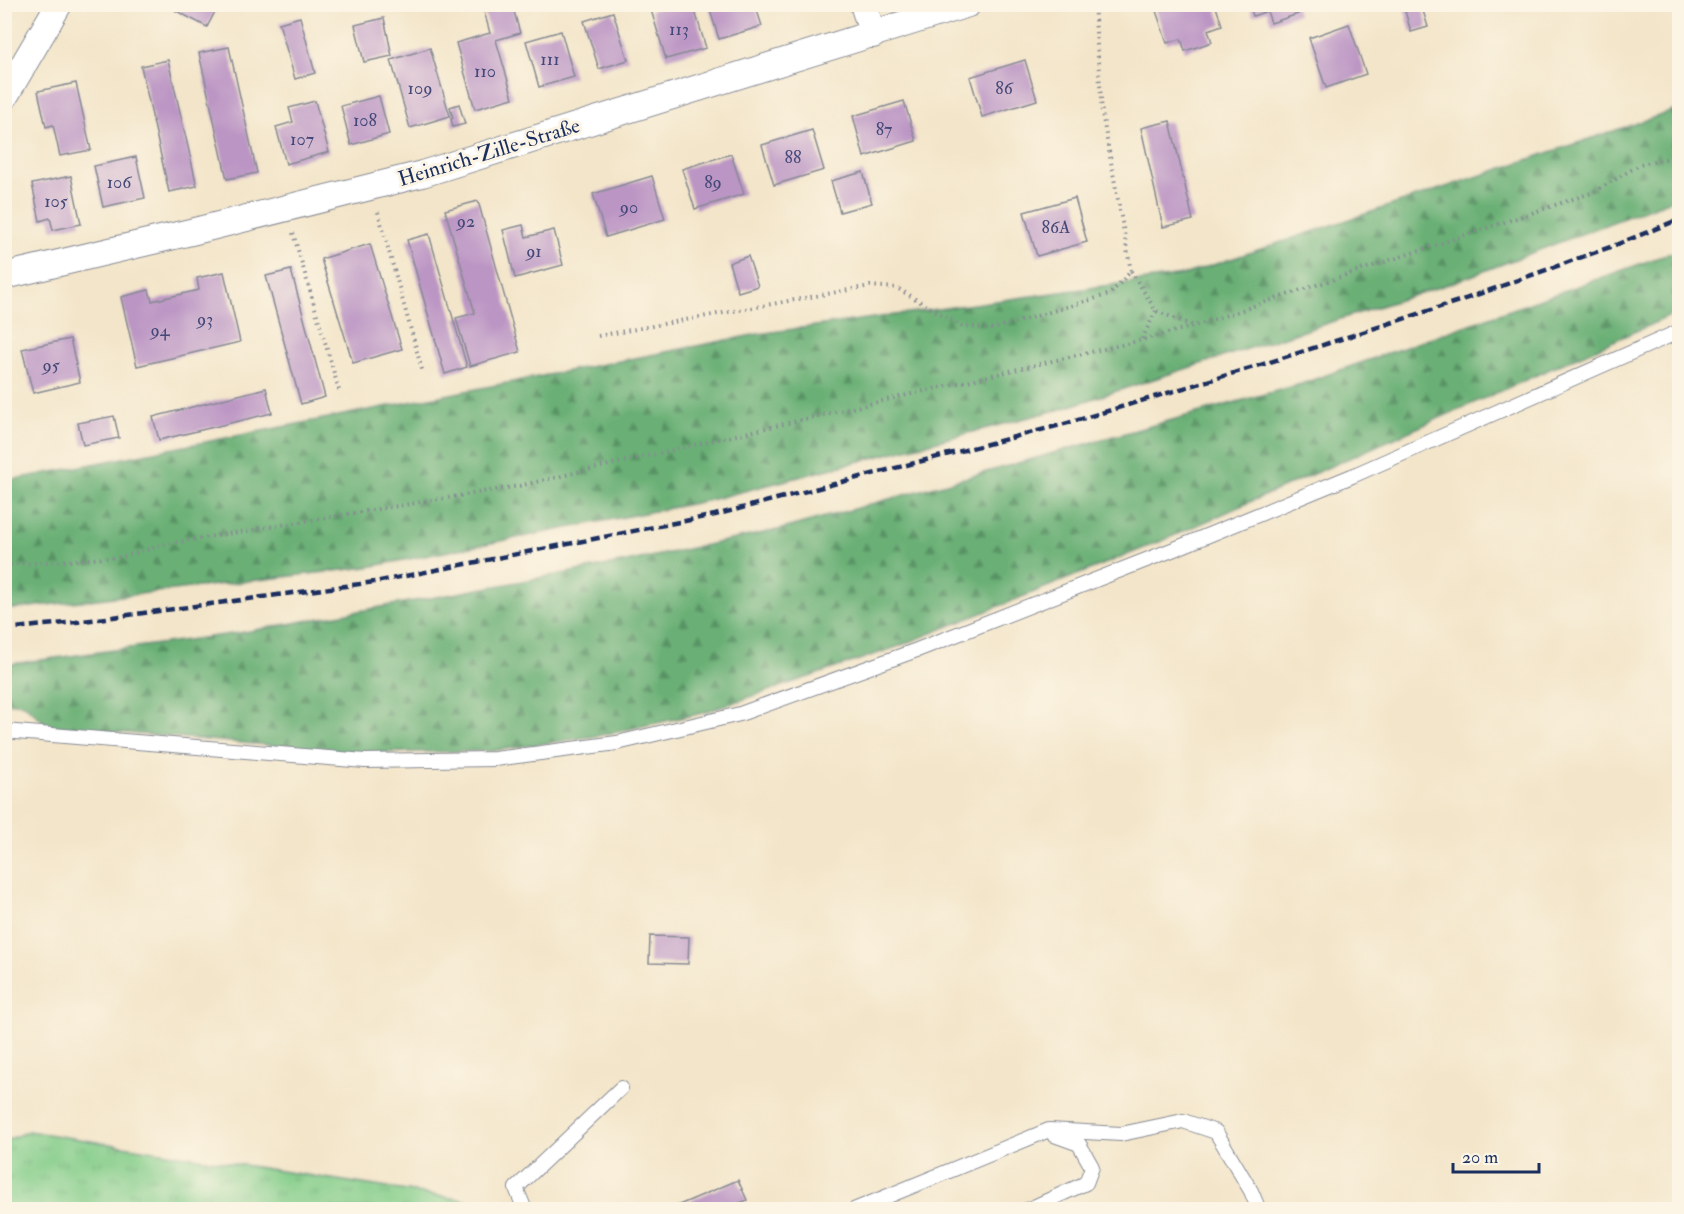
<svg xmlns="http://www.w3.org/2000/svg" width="1684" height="1214" viewBox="0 0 1684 1214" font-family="'IM FELL Double Pica',serif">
<defs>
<pattern id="grass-tufts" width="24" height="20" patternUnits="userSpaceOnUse" patternTransform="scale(1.5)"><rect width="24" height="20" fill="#84cd8a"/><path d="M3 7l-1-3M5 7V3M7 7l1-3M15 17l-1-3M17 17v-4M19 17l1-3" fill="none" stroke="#71b07a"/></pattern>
<pattern id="forest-firs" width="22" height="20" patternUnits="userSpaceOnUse" patternTransform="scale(1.5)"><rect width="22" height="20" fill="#6bb076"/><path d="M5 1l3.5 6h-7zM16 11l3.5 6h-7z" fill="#579064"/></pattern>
</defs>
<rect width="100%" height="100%" fill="#fcf5e5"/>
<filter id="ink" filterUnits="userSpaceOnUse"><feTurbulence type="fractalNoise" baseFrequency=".0167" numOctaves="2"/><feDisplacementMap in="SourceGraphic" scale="12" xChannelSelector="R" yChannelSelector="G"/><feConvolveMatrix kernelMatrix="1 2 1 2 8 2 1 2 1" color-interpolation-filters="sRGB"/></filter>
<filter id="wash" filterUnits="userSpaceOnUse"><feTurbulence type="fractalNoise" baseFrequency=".008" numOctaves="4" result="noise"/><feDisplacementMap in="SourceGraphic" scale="24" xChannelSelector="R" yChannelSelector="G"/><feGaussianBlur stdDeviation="1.35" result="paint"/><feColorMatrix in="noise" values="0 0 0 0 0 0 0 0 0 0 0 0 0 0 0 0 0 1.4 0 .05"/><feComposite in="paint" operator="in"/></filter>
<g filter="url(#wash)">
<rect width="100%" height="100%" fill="#f3e5c9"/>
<path fill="url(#grass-tufts)" stroke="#507e74" stroke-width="1.5" d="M 28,1131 L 495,1205 L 497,1209 L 5,1209 L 5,1141 Z"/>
<g fill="url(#forest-firs)" stroke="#43706a" stroke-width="1.5">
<path d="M 1679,109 L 1679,197 L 1455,282 L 1061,409 L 706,501 L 368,567 L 5,610 L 5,481 L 758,334 L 1183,275 Z"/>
<path d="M 1679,250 L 1679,312 L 1164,540 L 897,647 L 703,713 L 597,736 L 491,751 L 357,753 L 48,726 L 24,704 L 5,702 L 5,665 L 239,633 L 626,562 L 782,529 L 1301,384 Z"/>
</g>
<g id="blocks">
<g fill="#bb95c4">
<path d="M 171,4 L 219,4 L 207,27 L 169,7 Z"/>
<path d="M 482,4 L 512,4 L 520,33 L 496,40 L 513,98 L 475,109 L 456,43 L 490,33 Z"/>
<path d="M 672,4 L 693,4 L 706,48 L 666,59 L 651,10 Z"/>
<path d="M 708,4 L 755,4 L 762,26 L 719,39 Z"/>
<path d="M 1156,4 L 1215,4 L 1222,25 L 1208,30 L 1212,42 L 1185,51 L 1181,39 L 1167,43 L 1154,5 Z"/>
<path d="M 1249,4 L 1295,4 L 1298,14 L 1271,23 L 1267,11 L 1253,16 Z"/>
<path d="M 1403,4 L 1421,4 L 1428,27 L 1411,32 Z"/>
<path d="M 613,12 L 628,60 L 599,69 L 584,21 Z"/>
<path d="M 300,17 L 315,73 L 295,79 L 279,23 Z"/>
<path d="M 384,18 L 392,56 L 364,62 L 355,25 Z"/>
<path d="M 1349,24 L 1366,74 L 1326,88 L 1309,38 Z"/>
<path d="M 561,31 L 574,77 L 539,87 L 526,41 Z"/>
<path d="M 229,47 L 257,173 L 227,179 L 199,53 Z"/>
<path d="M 430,48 L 450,116 L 410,128 L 391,60 Z"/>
<path d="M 168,60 L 197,186 L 169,192 L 141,66 Z"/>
<path d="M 1025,60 L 1037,100 L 982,117 L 970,77 Z"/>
<path d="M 76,83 L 91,150 L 60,156 L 53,125 L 46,127 L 38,91 Z"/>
<path d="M 379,96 L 389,134 L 351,145 L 341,106 Z"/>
<path d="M 315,101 L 329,152 L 286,164 L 276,127 L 293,122 L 289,108 Z"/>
<path d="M 904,101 L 916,141 L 864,157 L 853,116 Z"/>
<path d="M 459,104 L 465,124 L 453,127 L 451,119 L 453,118 L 450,107 Z"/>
<path d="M 1170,121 L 1193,220 L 1163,227 L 1141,128 Z"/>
<path d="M 812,130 L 824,170 L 774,185 L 762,145 Z"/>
<path d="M 731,154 L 744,194 L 695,209 L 682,169 Z"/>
<path d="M 136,157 L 145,198 L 103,207 L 94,166 Z"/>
<path d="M 863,172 L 872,203 L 840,212 L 831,181 Z"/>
<path d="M 71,176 L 81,224 L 53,230 L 50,218 L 40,221 L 32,184 Z"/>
<path d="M 652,176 L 665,219 L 606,237 L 593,194 Z"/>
<path d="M 1075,198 L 1087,242 L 1037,256 L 1024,212 Z"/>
<path d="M 478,201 L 520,352 L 470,366 L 456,318 L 475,313 L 445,210 Z"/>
<path d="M 523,225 L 526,237 L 554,230 L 563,265 L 515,278 L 503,230 Z"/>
<path d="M 429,234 L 467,367 L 445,374 L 407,240 Z"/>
<path d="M 370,244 L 402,349 L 353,363 L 321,259 Z"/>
<path d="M 748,256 L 758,286 L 738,292 L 729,263 Z"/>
<path d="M 291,270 L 325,397 L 301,404 L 266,276 Z"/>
<path d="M 224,272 L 240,342 L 137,366 L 121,297 L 149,290 L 152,301 L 199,290 L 197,278 Z"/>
<path d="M 70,339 L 80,382 L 33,393 L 22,349 Z"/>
<path d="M 266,388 L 272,413 L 159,440 L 153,417 Z"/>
<path d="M 114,416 L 119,438 L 83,445 L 78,423 Z"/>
<path d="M 650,936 L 689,937 L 688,964 L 649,963 Z"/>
<path d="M 738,1180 L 747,1200 L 724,1210 L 667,1210 Z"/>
</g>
</g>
</g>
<g filter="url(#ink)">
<use href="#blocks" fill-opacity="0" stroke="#878a94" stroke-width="1.5"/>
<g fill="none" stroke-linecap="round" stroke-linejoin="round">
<defs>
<g id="lane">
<path d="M 4,731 L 365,761 L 495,759 L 617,743 L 740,714 L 917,650 L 1182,546 L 1352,476 L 1680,331"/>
<path d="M 525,1210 L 516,1188 L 621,1088"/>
<path d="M 854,1210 L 1049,1130 L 1121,1134 L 1183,1121 L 1216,1132 L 1251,1191 L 1259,1210"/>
<path d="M 1027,1210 L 1086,1183 L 1092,1167 L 1079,1144 L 1054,1135"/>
</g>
<g id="street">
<path d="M 863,4 L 873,35"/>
<path d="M 4,98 L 59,4"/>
<path d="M 4,276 L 195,231 L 422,174 L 968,4"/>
</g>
</defs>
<use href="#lane" stroke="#878a94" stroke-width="16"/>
<use href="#street" stroke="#878a94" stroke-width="28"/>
<g stroke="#878a94" stroke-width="4" stroke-dasharray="1.5 4.5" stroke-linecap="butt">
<path d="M 378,212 L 423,373"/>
<path d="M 293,233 L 339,390"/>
<path d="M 1131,271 L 1156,311 L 1194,326"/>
<path d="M 598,336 L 870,286 L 897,288 L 961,326 L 993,329 L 1110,294 L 1131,271 L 1102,113 L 1094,4"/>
<path d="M 1142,339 L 1156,311"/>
<path d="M 4,565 L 122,557 L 166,544 L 519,486 L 1142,340 L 1194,326 L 1594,192 L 1641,164 L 1680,156"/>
</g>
<use href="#lane" stroke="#fff" stroke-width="14"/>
<use href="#street" stroke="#fff" stroke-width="26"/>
<path stroke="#1b2f5e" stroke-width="4.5" stroke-dasharray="9 4.5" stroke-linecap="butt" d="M 4,629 L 76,622 L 375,582 L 715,515 L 1068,423 L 1267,363 L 1465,299 L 1613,246 L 1680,219"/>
</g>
</g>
<g text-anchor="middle" stroke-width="6" stroke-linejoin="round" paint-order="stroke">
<g font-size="18" fill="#434878">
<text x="679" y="35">113</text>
<text x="550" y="65">111</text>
<text x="485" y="77">110</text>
<text x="420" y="94">109</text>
<text x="1004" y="94">86</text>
<text x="365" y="126">108</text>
<text x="884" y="135">87</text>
<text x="302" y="145">107</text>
<text x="793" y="163">88</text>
<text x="119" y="188">106</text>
<text x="713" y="188">89</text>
<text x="56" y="207">105</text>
<text x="629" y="213">90</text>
<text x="466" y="227">92</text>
<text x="1056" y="233">86A</text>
<text x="534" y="257">91</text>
<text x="205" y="325">93</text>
<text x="160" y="336">94</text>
<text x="51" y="371">95</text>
</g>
<g font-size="21" fill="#1b2f5e" stroke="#fcf5e5">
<text transform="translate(489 152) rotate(-17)" y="7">Heinrich-Zille-Straße</text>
</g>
</g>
<rect width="1684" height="1214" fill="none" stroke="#fcf5e5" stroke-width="24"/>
<path d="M1453 1163v9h86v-9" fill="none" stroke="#1b2f5e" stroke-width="3"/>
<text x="1462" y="1163" font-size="18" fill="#1b2f5e" stroke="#fcf5e5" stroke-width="4.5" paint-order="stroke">20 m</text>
</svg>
